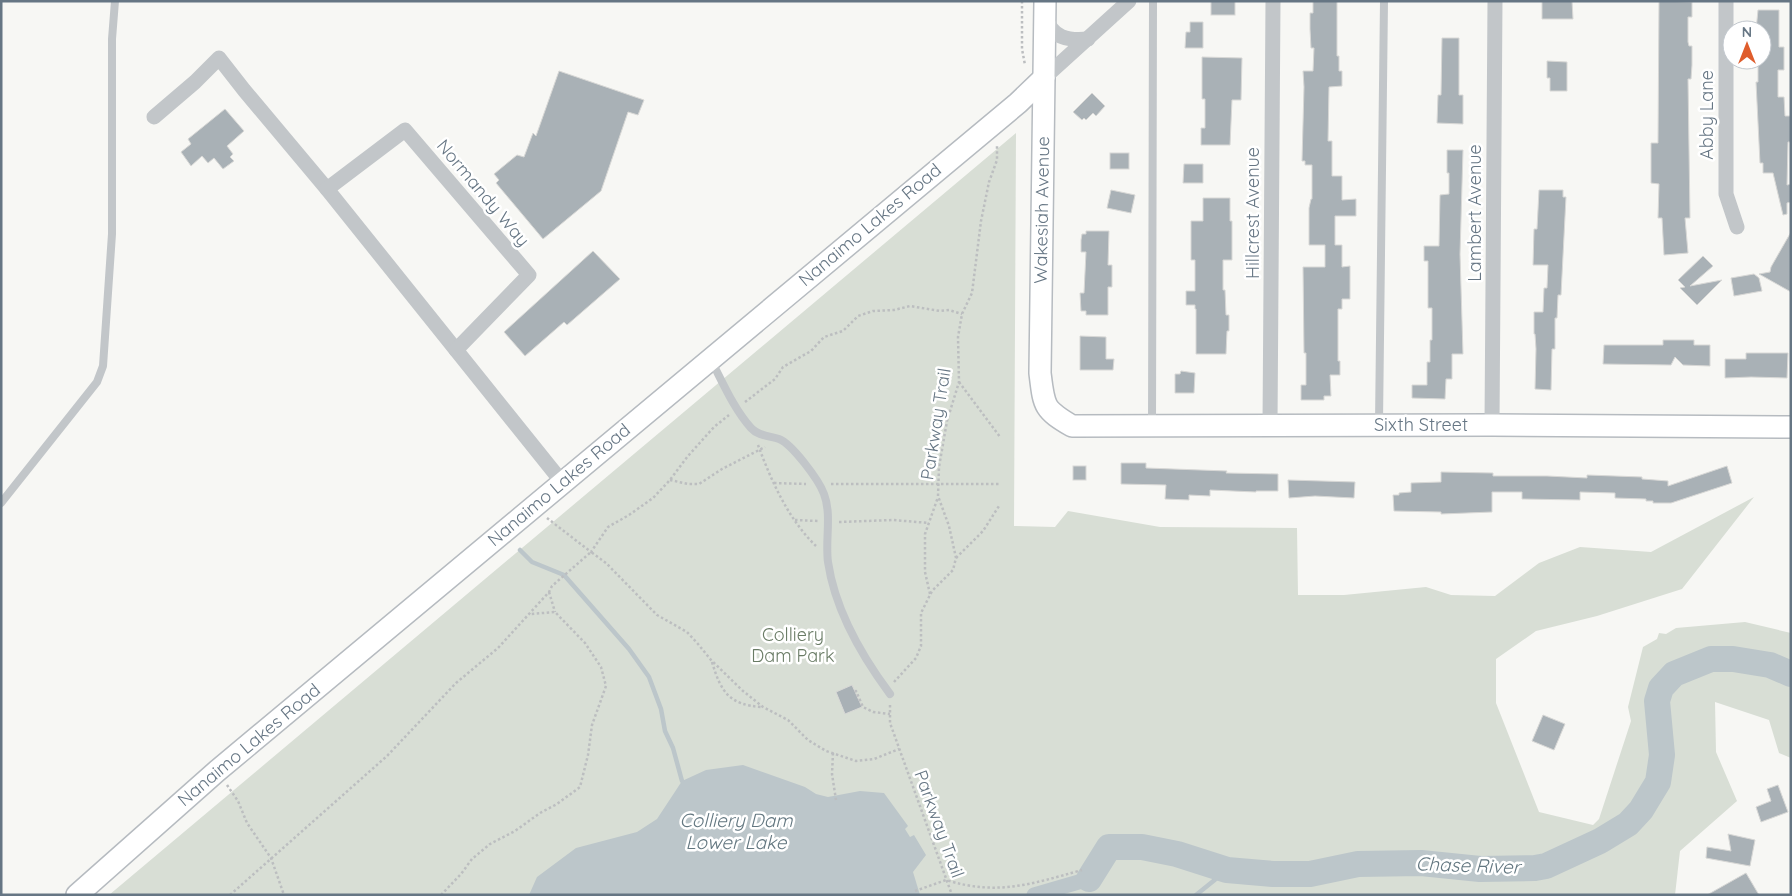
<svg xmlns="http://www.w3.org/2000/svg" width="1792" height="896" viewBox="0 0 1792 896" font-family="Quicksand,sans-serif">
<rect width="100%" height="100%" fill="#f7f7f4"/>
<path fill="#d8ded5" d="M 1016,133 L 1014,526 L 1055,527 L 1068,511 L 1160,527 L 1297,528 L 1298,595 L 1344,595 L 1426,587 L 1451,595 L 1495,596 L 1539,563 L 1580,547 L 1651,552 L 1754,497 L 1682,589 L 1597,616 L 1536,631 L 1496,659 L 1496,703 L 1539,812 L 1593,825 L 1599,819 L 1631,721 L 1628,707 L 1643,647 L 1657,639 L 1659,633 L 1666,634 L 1676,628 L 1745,622 L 1791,633 L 1791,758 L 1779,753 L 1769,720 L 1715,702 L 1716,752 L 1737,801 L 1680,851 L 1675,895 L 109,895 Z"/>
<path fill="#bcc6ca" d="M 743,765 L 805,787 L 816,794 L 828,797 L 860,791 L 884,793 L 908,826 L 905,829 L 910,837 L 914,835 L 926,855 L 913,872 L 920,895 L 529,895 L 537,877 L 576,848 L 637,832 L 657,819 L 682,781 L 706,770 Z"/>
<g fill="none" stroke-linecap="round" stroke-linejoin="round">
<g stroke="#bcc6ca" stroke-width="4.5">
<path d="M 520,550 L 532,562 L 564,575 L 629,649 L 649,677 L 661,709 L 665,731 L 673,748 L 682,781"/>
<path d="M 1196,895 L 1227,870"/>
</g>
<path stroke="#bcc6ca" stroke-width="15" d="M 1034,895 L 1089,879"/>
<path stroke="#bcc6ca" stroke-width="26" d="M 1089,879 L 1109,847 L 1142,847 L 1177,854 L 1227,870 L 1273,874 L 1310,874 L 1358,864 L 1421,863 L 1480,869 L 1535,868 L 1546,866 L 1600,841 L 1628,824 L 1641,810 L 1658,782 L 1662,755 L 1657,701 L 1661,688 L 1674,674 L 1711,659 L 1733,659 L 1770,665 L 1791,674"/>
</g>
<g fill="#a9b1b6" stroke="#d8d8d6">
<rect x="1211" y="1" width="24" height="14"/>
<path d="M 1313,1 L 1337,1 L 1337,56 L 1339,56 L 1339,71 L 1342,71 L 1342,86 L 1329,87 L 1328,141 L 1332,141 L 1332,176 L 1342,176 L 1342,200 L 1356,199 L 1356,216 L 1335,216 L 1335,245 L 1342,245 L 1342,267 L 1350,266 L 1350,299 L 1342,299 L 1342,309 L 1338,309 L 1338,361 L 1340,361 L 1340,375 L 1330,375 L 1331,396 L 1324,396 L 1324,400 L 1301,400 L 1301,385 L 1306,385 L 1306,353 L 1304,353 L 1303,267 L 1325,267 L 1325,245 L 1309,245 L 1309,208 L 1311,199 L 1312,199 L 1312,165 L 1305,165 L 1305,161 L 1302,161 L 1304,87 L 1303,71 L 1313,71 L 1314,48 L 1311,48 L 1310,29 L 1310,13 L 1313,13 Z"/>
<path d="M 1542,1 L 1572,1 L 1573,19 L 1542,19 Z"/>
<path d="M 1659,1 L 1692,2 L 1692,17 L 1688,17 L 1688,42 L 1689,46 L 1692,46 L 1692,65 L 1691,79 L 1688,79 L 1690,218 L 1685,218 L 1688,253 L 1664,255 L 1662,218 L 1658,218 L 1659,184 L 1651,183 L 1651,143 L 1658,143 Z"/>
<path d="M 1758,10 L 1779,10 L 1779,47 L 1784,47 L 1784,70 L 1778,70 L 1778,97 L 1784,97 L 1785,116 L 1791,116 L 1791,142 L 1788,142 L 1787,185 L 1791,184 L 1791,202 L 1787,203 L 1787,214 L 1783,215 L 1773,173 L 1763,173 L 1763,163 L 1760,163 L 1756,82 L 1758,82 L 1758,60 L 1762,60 L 1762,30 L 1756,30 Z"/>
<path d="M 1190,22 L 1203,22 L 1203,48 L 1185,48 L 1186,32 L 1190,32 Z"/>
<path d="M 1442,38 L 1459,38 L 1459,95 L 1463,95 L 1463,124 L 1437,123 L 1438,95 L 1441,95 Z"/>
<path d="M 1202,57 L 1242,58 L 1241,100 L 1232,100 L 1230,145 L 1201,145 L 1201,128 L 1205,128 L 1205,99 L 1202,99 Z"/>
<path d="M 1547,61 L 1567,62 L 1567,91 L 1550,91 L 1550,78 L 1547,78 Z"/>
<path d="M 559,71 L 644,100 L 638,115 L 628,112 L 601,191 L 543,239 L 496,183 L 499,180 L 494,174 L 517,155 L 524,157 L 533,133 L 536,136 Z"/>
<path d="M 1092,93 L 1105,106 L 1096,116 L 1093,113 L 1086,120 L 1084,118 L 1082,120 L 1073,112 Z"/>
<path d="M 225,109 L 244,131 L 227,146 L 233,154 L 230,157 L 234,161 L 223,169 L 214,158 L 208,163 L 202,156 L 191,166 L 181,152 L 191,144 L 188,139 Z"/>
<path d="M 1447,150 L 1463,150 L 1460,254 L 1463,354 L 1452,354 L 1452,379 L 1446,379 L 1445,399 L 1412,398 L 1412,385 L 1427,385 L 1427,362 L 1430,362 L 1430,340 L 1432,340 L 1432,308 L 1428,308 L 1428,261 L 1424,261 L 1424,246 L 1439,246 L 1440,195 L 1449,194 L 1449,173 L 1447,173 Z"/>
<rect x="1110" y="153" width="19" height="16"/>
<path d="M 1184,164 L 1203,164 L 1203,183 L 1183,183 Z"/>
<path d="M 1111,190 L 1135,195 L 1131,213 L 1107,208 Z"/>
<path d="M 1539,190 L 1563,190 L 1563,197 L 1566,197 L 1561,295 L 1558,295 L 1557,318 L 1555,318 L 1555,349 L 1552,349 L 1551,390 L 1535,389 L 1536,349 L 1535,334 L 1534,334 L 1534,312 L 1543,312 L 1544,288 L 1547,288 L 1548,265 L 1533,265 L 1534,229 L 1537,229 Z"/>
<path d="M 1203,198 L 1230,198 L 1230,221 L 1232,221 L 1232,260 L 1223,260 L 1223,290 L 1225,290 L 1226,315 L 1229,315 L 1229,331 L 1227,331 L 1226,354 L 1196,354 L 1196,309 L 1195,309 L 1195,305 L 1186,305 L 1186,291 L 1195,291 L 1195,260 L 1191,260 L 1191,221 L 1203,221 Z"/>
<path d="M 1086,231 L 1109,231 L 1108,265 L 1112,265 L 1112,287 L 1108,287 L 1108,315 L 1086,315 L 1086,311 L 1081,311 L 1080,293 L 1084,293 L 1086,252 L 1081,252 L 1081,240 L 1082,234 L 1086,234 Z"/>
<path d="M 1791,232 L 1791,292 L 1759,274 L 1770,272 L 1771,267 Z"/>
<path d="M 593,251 L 620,279 L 567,325 L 564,322 L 525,356 L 504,332 Z"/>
<path d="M 1703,256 L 1713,266 L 1690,286 L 1722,280 L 1697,305 L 1680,288 L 1685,287 L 1678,280 Z"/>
<path d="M 1754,274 L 1759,278 L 1762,291 L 1734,296 L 1731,278 Z"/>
<path d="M 1080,336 L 1106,337 L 1106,359 L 1114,359 L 1113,370 L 1080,370 Z"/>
<path d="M 1663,340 L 1694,340 L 1694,345 L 1710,345 L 1710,366 L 1683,365 L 1675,357 L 1671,365 L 1603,364 L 1604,345 L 1663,345 Z"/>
<path d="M 1746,353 L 1788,353 L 1787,378 L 1751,377 L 1725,378 L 1725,359 L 1746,359 Z"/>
<path d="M 1181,371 L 1195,373 L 1194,393 L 1175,393 L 1175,374 L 1180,374 Z"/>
<path d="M 1121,463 L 1146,463 L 1146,468 L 1227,471 L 1226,473 L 1278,474 L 1278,491 L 1256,491 L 1256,492 L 1210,490 L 1210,496 L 1189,495 L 1189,500 L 1165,499 L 1166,485 L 1121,484 Z"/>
<rect x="1073" y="466" width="13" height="14"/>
<path d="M 1727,466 L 1732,483 L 1671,503 L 1653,503 L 1653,501 L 1646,501 L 1646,499 L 1615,498 L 1615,493 L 1580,492 L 1580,500 L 1522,499 L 1522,492 L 1492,492 L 1492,512 L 1441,514 L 1441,512 L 1394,511 L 1393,495 L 1399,495 L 1399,493 L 1411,492 L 1411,483 L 1441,482 L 1441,472 L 1493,473 L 1493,476 L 1547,476 L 1587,478 L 1587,475 L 1642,477 L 1642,479 L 1668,481 L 1668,486 Z"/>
<path d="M 1288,480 L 1355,482 L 1354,498 L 1315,496 L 1289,498 Z"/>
<path d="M 852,685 L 862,707 L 845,714 L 836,692 Z"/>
<path d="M 1543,715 L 1565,724 L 1554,750 L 1532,741 Z"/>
<path d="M 1778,785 L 1788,812 L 1761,822 L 1756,807 L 1771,801 L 1767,789 Z"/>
<path d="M 1728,834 L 1755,840 L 1750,866 L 1706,858 L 1707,847 L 1731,851 Z"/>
<path d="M 1746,873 L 1759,895 L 1707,895 Z"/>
</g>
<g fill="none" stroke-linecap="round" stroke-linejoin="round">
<defs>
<g id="secondary">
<path d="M 1045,1 L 1040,373 C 1044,406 1043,409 1072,426 L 1492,425 L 1791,427"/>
<path d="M 77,895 L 217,771 L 1018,103 L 1044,78"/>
</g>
</defs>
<use href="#secondary" stroke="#b6bbc0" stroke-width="24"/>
<g stroke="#bcbec0" stroke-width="2.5" stroke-dasharray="2.5 2.5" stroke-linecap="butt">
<path d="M 1022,1 L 1022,49 L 1025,65"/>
<path d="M 959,382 L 1000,437"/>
<path d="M 745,402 L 775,379 L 783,367 L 811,351 L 824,337 L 843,331 L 858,316 L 873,311 L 894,310 L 910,306 L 940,311 L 949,310 L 962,314"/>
<path d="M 758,445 C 771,480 788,519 816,546"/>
<path d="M 670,480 L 688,484 L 699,484 L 722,469 L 765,447"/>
<path d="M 774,483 L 806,484"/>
<path d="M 831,484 L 1000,484"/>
<path d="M 547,518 L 591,552 L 608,527 L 629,515 L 653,498 L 670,480 L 688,456 L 714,427 L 729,415"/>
<path d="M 795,520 L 818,521"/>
<path d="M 839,522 L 893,520 L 929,523"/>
<path d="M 956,558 L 983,531 L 999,506"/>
<path d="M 549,592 L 555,612"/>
<path d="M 930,594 L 925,572 L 925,534 L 938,497"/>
<path d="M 712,662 C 721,692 729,705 762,707"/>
<path d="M 894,682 L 916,658 L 921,646 L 921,613 L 932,591 L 953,570 L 956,558 L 949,526 L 938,496 L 939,467 L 947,421 L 959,382 L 958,337 L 962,314 L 972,293 L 981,221 L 989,182 L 997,160 L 997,144"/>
<path d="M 855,692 L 856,691 L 863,707 L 873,712 L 890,714"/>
<path d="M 890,705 L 890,723 L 952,895"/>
<path d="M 833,753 L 832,774 L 836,800"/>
<path d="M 227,785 L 238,801 L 247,823 L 271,858 L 284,895"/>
<path d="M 915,891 L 946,880 C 997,896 1032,884 1082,870"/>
<path d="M 230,895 L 387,756 L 456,683 L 498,648 L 549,592 L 552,586 L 591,552 L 606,563 L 657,615 L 687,632 L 698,644 L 711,660 L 743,691 L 763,707 L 788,720 L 808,740 L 826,751 L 856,761 L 874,759 L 899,749"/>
<path d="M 441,895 L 461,874 L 472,859 L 490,844 L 515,831 L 540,813 L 557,804 L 580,787 L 588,755 L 592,725 L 606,686 L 601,667 L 585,643 L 555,612 L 531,614"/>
</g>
<g stroke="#c2c6c9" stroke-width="8">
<path d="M 711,360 C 723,383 734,409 751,428 C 758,436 770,436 779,439 C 792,444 819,480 824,494 C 832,515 825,540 828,562 C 835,610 861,655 890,694"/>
<path d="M 1379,423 L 1384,1"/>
<path d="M 1152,425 L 1153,1"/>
<path d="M 1,503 L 97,382 L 103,366 L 112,234 L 112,39 L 115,1"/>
</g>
<g stroke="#c2c6c9" stroke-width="15">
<path d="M 1726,1 L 1726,194 L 1737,227"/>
<path d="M 1046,17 C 1051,38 1069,41 1088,39"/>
<path d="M 1044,78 L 1129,1"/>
<path d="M 154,117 L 195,82 L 219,58 L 244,90 L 327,189 L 562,482"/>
<path d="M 327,189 L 405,130 L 529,275 L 456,350"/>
<path d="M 1270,425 L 1273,1"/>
<path d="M 1492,425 L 1495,1"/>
</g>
<use href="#secondary" stroke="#fff" stroke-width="21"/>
</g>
<g text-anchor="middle" stroke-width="5" stroke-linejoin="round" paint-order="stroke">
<g font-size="18" fill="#667684" stroke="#fff">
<text transform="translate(1707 115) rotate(-90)" y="6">Abby Lane</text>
<text transform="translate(483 193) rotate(50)" y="6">Normandy Way</text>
<text transform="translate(1042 210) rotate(-89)" y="6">Wakesiah Avenue</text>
<text transform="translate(1253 213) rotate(-90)" y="6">Hillcrest Avenue</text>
<text transform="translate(1475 213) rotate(-90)" y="6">Lambert Avenue</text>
<text transform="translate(870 225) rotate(-40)" y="6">Nanaimo Lakes Road</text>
<text transform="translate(936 424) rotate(-81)" y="6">Parkway Trail</text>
<text x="1421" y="431">Sixth Street</text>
<text transform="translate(559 485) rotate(-40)" y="6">Nanaimo Lakes Road</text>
<text transform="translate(249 745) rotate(-40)" y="6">Nanaimo Lakes Road</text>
<text transform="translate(939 824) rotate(70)" y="6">Parkway Trail</text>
</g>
<g font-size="18" fill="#697b65" stroke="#fff">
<text x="793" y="641">Colliery<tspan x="793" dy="21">Dam Park</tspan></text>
</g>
<g font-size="19" font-style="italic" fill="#637780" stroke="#fff">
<text x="736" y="827">Colliery Dam<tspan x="736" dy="22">Lower Lake</tspan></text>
<text transform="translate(1468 865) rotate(2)" y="7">Chase River</text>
</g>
</g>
<rect width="1792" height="896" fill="none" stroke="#667684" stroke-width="5"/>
<g transform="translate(1747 45)"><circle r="24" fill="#ffffff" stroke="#c2c8ce"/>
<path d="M0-4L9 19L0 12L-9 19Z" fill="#df5d2c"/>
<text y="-8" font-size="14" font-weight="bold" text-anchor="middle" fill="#667684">N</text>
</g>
</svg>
